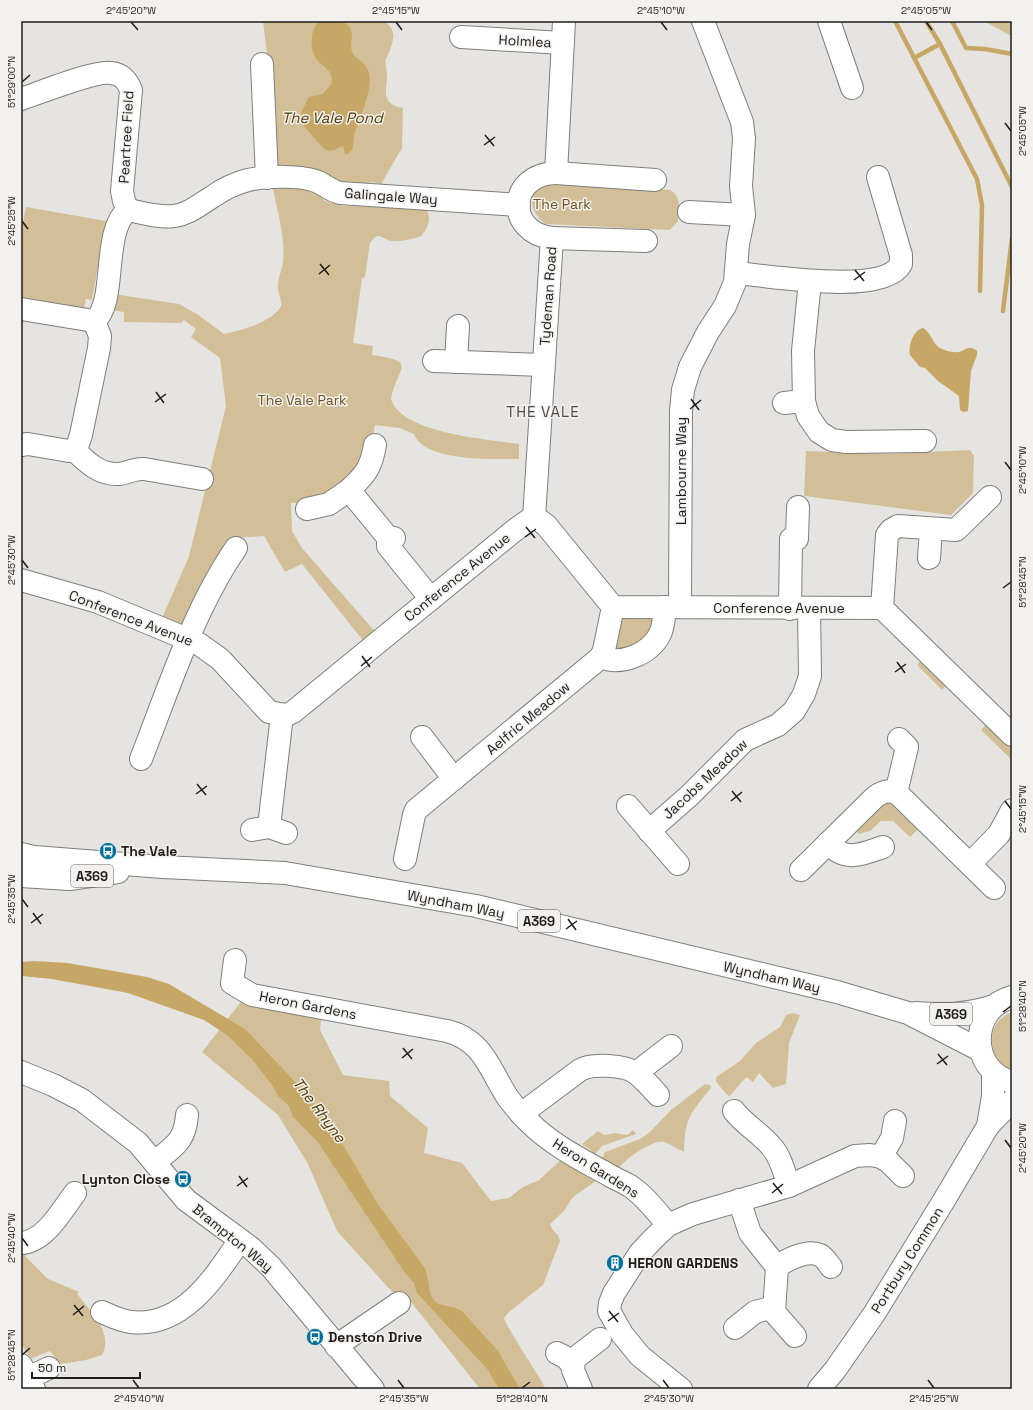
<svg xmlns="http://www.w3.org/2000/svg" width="1033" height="1410" viewBox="0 0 1033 1410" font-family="'Space Grotesk',sans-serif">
<rect width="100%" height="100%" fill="#e6e4e1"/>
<g fill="#d3bf97">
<path d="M 263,21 L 384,21 C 388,24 392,27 393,33 C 395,40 389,52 386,59 C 385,64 387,70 387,75 C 387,90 380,104 403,108 L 402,148 L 381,184 L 372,182 L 359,184 L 356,190 L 299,174 L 299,166 L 275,166 L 272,96 Z"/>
<path d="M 984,21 L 1012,21 L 1012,36 L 1009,35 Z"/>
<path d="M 554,182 L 670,190 C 682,197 679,208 678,221 L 670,230 L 546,224 C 533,216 525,196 541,186 C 545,184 550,183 554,182 Z"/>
<path d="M 272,183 L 317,191 L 325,201 L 343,206 L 425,207 C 432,217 429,228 421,236 C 414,239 399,242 392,241 C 382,240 379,229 370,243 L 365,277 L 362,278 L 353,343 L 373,346 L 372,355 C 420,362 397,366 391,399 C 402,434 488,439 519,444 L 519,459 C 494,459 424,462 414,434 L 400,428 L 375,425 L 368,462 L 315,503 L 291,503 L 292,531 L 302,548 L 377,634 L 365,643 L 302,564 L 285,572 L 264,536 L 232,538 L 185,626 L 163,616 L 189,556 L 226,406 L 220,358 L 191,337 L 196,329 L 184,320 L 181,323 L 124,322 L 124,312 L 111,310 L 113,294 L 179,304 L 197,314 L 224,334 C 242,330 267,324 279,309 C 285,303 277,294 278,286 C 278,278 282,270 283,262 C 286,237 276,208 272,183 Z"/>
<path d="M 26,207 L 106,221 L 92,300 L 86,299 L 84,309 L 21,298 L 21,232 Z"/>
<path d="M 970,450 L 974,456 L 973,493 L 951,515 L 804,496 L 806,451 L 882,454 Z"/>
<path d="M 655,614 L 655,625 L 641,643 L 611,654 L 620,616 Z"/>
<path d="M 924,658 L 949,682 L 942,690 L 917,665 Z"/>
<path d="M 988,722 L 1012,741 L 1012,760 L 981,730 Z"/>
<path d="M 889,799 L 922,825 L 910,837 L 893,821 L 881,821 L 870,831 L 859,834 L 854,829 Z"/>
<path d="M 244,998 L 322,1013 L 320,1030 L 343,1075 L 389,1081 L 390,1096 L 428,1128 L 424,1153 L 462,1163 L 491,1201 L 509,1198 L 523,1187 L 539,1180 L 564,1157 L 592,1173 L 596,1181 L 573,1197 L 564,1211 L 550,1224 C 552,1232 559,1233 560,1241 L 543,1285 L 509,1312 L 504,1318 C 504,1323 540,1378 546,1389 L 480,1389 L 411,1302 L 404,1305 L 337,1231 L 308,1164 L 278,1115 L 202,1052 Z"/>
<path d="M 1012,1012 L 1012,1071 C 986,1059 984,1022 1012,1012 Z"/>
<path d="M 793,1013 L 800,1015 L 789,1043 L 786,1084 L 773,1088 L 759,1073 L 753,1082 L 746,1077 L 729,1097 L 716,1082 L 716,1077 L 740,1061 L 756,1043 L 780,1027 L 786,1015 Z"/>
<path d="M 705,1084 L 710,1085 L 711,1088 C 690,1114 685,1117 684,1152 C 677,1149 671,1144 664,1142 C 653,1139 625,1159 619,1168 L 601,1160 L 605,1152 L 640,1139 L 650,1132 L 671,1110 Z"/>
<path d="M 633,1130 L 636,1134 L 602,1146 L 593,1156 L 591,1150 L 582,1144 L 598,1131 L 604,1135 L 615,1133 L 627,1135 Z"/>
<path d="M 21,1248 L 30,1250 L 25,1256 L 48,1279 L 79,1292 L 77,1294 C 90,1311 114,1332 102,1355 L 86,1360 L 61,1364 L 50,1351 L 32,1358 L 28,1355 L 21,1343 Z"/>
</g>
<g fill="#c6a766">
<path d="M 319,21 C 330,21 351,18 352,34 C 352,40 350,45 352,52 C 356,60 365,62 368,70 C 375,86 360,116 355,132 C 352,140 356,148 348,154 L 345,154 L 343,146 C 336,149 330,153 324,149 L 303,125 L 301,112 L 309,97 L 323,94 L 332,83 C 333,70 324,68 317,60 C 309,50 310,29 319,21 Z"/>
<path d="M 923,328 C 932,333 932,345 942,349 C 945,350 953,353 957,352 C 964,352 969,343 977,351 L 977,355 L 971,371 L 968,411 L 963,412 L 960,410 L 959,396 L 938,381 L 925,368 L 920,367 L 910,355 C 908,346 913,330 923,328 Z"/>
<path d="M 34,961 L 68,963 L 147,977 L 169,984 L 245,1029 L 299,1086 L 338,1136 L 377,1203 L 424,1267 C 430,1277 427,1297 437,1303 C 445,1307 454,1306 462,1311 L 498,1351 L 520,1389 L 499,1389 L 488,1370 L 417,1293 L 414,1283 L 405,1273 L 317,1141 L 293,1117 L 289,1106 L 278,1096 L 272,1085 L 252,1059 L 227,1035 L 204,1020 L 128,993 L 52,979 L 21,976 L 21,962 Z"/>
</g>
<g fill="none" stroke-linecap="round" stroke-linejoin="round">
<g stroke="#c6a766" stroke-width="4.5">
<path d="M 895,21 L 977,179 L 982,205 L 980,291"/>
<path d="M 926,21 L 940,44 L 1012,187"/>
<path d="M 952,21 L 966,48 L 985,49 L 1012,54"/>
<path d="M 914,58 L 940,44"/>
<path d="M 1003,311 L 1012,238"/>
</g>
<defs>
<g id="minor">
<path d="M 829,21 L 852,88"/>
<path d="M 461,37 L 563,43"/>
<path d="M 262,64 L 267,178"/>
<path d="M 21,99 C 39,93 96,70 111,73 C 122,74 127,80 131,90 L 122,191 L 124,201 L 128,210"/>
<path d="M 556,173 L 655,180"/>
<path d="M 128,210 C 143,213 159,218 174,216 C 189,214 199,205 212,197 C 222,190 236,183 248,180 C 265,176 303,175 318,182 C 327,186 329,190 340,193 L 519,205"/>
<path d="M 689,212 L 744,215"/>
<path d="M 552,238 L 646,241"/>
<path d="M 737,273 C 769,276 884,296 901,264 L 901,255 L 878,177"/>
<path d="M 810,281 L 803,351 L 804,401 L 808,416 L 819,432 L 832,440 L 846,442 L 925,441"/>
<path d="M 21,309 L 94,321"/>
<path d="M 94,321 C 118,303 101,231 128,210"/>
<path d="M 434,361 L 543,365"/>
<path d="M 456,362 L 458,326"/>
<path d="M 784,403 L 804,401"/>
<path d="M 21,445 L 28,444 L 69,451 L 77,447 L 81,435 L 99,348 L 100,336 L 94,321"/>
<path d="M 375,445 C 371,468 366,474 349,490 L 390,540"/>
<path d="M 74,450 C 87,462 99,475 119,474 C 128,473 135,468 144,469 L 202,479"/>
<path d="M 307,509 L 329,504 L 349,490"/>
<path d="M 534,518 L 552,238 C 505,232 508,174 556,173 L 564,21"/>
<path d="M 394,538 L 388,542 L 388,546 L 431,599"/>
<path d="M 929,558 L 931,529"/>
<path d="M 21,580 L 98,602 L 199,644 L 220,659 L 269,712 L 286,715 L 293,712 L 515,530 L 529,520 L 536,518 L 546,525 L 613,607 L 882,608 L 1012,735"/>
<path d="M 680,607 L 681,411 L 683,390 L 690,367 L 708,332 L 725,306 L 735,282 L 738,244 L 744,215 L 741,186 L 744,138 L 742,122 L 703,21"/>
<path d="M 882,608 L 887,535 L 891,530 L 898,526 L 956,530 L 990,497"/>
<path d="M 790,609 L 791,539 L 797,539 L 798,507"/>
<path d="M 601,657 C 621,666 650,654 660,634 C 664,626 664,616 665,607"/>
<path d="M 422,737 L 454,779"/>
<path d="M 141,759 C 168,690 194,609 236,548"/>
<path d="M 896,793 L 907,747 L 899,739"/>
<path d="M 628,806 L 678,864"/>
<path d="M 269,827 L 282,715"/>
<path d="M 252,830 L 269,827 L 286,833"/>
<path d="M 649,831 L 689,796 L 745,740 L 778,725 L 794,711 L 804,694 L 810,676 L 809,609"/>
<path d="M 828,843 C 846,863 862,854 883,847"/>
<path d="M 405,859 L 414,815 L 416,810 L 601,657 L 604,650 L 613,607"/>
<path d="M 970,864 L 999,834 L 1012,810"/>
<path d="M 801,870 L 875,797 C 883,791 891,789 899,795 L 994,888"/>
<path d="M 235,960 L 232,983 L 252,995 L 447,1031 C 484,1040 490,1071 508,1098 C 515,1107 522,1116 530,1123 C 552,1145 582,1160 609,1175 C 616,1179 623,1182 630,1186 C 645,1196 657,1212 668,1225"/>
<path d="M 21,1072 L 53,1085 L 82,1100 L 138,1143 L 186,1200 L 251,1248 L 271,1267 L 373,1389"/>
<path d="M 636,1073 L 671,1046"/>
<path d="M 734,1111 C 745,1125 760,1133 771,1146 C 781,1157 784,1172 789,1186"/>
<path d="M 521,1114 L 580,1070 C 591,1063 625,1065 636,1073 C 644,1079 651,1087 658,1095"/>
<path d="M 881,1157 L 892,1138 L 895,1121"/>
<path d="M 155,1162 C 174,1146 185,1142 187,1115"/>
<path d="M 739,1200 L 750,1233 L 777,1267"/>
<path d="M 21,1243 C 45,1242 62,1210 75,1193"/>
<path d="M 102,1312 C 111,1316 121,1321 131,1322 C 183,1328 215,1277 240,1240"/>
<path d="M 735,1328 L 755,1312 L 774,1307"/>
<path d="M 795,1336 L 774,1312 L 777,1267 C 786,1260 807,1249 820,1255 C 824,1257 828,1263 831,1267"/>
<path d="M 336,1346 L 399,1303"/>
<path d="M 557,1353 L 565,1357 L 573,1365"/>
<path d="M 21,1365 L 34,1389"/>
<path d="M 28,1378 L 49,1368"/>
<path d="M 581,1389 L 573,1370 L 574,1359 L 600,1339"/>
<path d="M 681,1389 L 640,1356 L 622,1334 L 609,1311 L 610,1303 L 614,1293 L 640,1253 L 654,1238 L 668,1225 L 693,1214 L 789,1186 L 855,1156 L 870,1155 L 881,1157 L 889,1162 L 903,1176"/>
</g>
<g id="major">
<path d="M 21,854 L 34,857 L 163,867 L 285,873 L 476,906 L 837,992 L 908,1013 L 980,1050"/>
<path d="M 21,876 L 69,879 L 118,872"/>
<path d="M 1012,997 C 969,1008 969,1071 1012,1082"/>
<path d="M 915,1013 C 943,1015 967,1015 994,1006"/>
<path d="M 988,1126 L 993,1096 L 993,1072"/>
<path d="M 819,1389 L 835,1370 L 874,1314 L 943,1202 L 988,1126 L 1012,1101"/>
</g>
</defs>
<use href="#minor" stroke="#7f7e7b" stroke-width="24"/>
<use href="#major" stroke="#7f7e7b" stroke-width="24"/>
<use href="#minor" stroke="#fff" stroke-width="22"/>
<use href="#major" stroke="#fff" stroke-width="22"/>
</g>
<path fill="none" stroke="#1e1d1c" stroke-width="1.5" d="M 131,22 L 138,30M 396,22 L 402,30M 661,22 L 667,30M 926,22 L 932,30M 22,82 L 30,75M 1005,123 L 1011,131M 485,135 L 494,146M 484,145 L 495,137M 22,221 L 28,229M 320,264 L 329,275M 855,270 L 864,281M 319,274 L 330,265M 854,280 L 865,272M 156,392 L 164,403M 691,399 L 699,410M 155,402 L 166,394M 690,409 L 701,400M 1005,462 L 1011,470M 526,527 L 535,538M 525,537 L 536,529M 22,560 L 28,568M 1003,588 L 1011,582M 362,656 L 370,667M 897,662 L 905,673M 361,666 L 372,657M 895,672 L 906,664M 197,784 L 206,795M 732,791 L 741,802M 196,794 L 207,786M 731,801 L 742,792M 1005,801 L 1011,809M 22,899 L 28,907M 33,913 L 41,924M 568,919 L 576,930M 31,923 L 43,914M 566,929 L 577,921M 1003,1012 L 1011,1006M 403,1048 L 412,1059M 938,1054 L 947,1065M 402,1058 L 413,1049M 937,1064 L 948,1056M 1005,1140 L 1011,1148M 239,1176 L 247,1187M 773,1183 L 782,1194M 237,1186 L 248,1178M 772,1193 L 783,1184M 22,1238 L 28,1246M 74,1305 L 83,1316M 609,1311 L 618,1322M 73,1315 L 84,1306M 608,1321 L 619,1313M 22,1355 L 30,1348M 133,1380 L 139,1388M 398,1380 L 404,1388M 663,1380 L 669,1388M 928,1380 L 934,1388M 522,1388 L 530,1382"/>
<defs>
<symbol id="bus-disc" viewBox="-11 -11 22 22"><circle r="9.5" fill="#03709c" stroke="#f3f1ee"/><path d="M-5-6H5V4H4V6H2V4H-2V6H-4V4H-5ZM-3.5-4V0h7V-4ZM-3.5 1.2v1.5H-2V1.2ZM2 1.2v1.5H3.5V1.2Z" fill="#fff"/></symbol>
<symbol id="building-disc" viewBox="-11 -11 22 22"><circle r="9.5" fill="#03709c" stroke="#f3f1ee"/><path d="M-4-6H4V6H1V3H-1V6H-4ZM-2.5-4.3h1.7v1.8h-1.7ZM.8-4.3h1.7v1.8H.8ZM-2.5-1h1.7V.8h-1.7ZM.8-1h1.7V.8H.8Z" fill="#fff"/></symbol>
</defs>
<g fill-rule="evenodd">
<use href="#bus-disc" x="98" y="841" width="20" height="20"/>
<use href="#bus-disc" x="173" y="1169" width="20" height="20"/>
<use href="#building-disc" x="605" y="1253" width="20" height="20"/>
<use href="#bus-disc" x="305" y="1327" width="20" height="20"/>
</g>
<g text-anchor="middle" stroke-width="3" stroke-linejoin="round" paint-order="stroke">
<g fill="#f3f1ee" stroke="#5e5d5b" stroke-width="1">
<rect x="71" y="865" width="42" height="22" rx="3"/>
<rect x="518" y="910" width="42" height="22" rx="3"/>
<rect x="930" y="1003" width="42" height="22" rx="3"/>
</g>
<g font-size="13" font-weight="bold" fill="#1e1d1c">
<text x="92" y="881">A369</text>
<text x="539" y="926">A369</text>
<text x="951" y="1019">A369</text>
</g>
<g font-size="14" fill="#1e1d1c" stroke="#f3f1ee">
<text transform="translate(525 41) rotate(3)" y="5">Holmlea</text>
<text transform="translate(126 137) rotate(-87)" y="5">Peartree Field</text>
<text transform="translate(391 196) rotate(4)" y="5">Galingale Way</text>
<text transform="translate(548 296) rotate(-86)" y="5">Tydeman Road</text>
<text transform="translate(681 471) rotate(-90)" y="5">Lambourne Way</text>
<text transform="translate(457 577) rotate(-39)" y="5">Conference Avenue</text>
<text x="779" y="613">Conference Avenue</text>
<text transform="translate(131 618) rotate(21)" y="5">Conference Avenue</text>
<text transform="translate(528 718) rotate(-40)" y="5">Aelfric Meadow</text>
<text transform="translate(705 779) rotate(-43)" y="5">Jacobs Meadow</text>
<text transform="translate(456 904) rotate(11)" y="5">Wyndham Way</text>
<text transform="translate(772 977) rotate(13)" y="5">Wyndham Way</text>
<text transform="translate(308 1005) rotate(11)" y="5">Heron Gardens</text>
<text transform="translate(596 1168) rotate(32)" y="5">Heron Gardens</text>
<text transform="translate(233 1238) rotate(39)" y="5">Brampton Way</text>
<text transform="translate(907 1260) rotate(-58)" y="5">Portbury Common</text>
</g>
<g font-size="14" fill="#695321" stroke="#f3f1ee">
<text x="562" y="209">The Park</text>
<text x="302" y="405">The Vale Park</text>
</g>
<g font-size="14" font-weight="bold" fill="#1e1d1c" stroke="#f3f1ee" text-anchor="start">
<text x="121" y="856">The Vale</text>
<text x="170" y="1184" text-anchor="end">Lynton Close</text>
<text x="628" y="1268">HERON GARDENS</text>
<text x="328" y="1342">Denston Drive</text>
</g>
<g font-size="15" font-style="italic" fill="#503b04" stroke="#f3f1ee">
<text x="332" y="123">The Vale Pond</text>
<text transform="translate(319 1110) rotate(53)" y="5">The Rhyne</text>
</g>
<g font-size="15" letter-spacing="1" fill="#4d4c49" stroke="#f3f1ee">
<text x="543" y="417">THE VALE</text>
</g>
</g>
<rect width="1033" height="1410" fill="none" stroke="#f3f1ee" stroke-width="44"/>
<path d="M32 1372v6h108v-6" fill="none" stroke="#1e1d1c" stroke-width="2"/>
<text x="38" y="1372" font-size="12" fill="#1e1d1c" stroke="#f3f1ee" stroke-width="3" paint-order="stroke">50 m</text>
<rect x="22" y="22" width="989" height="1366" fill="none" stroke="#1e1d1c" stroke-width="1.5"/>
<g font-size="10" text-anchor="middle" fill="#1e1d1c">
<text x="131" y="14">2°45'20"W</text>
<text x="396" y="14">2°45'15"W</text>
<text x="661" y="14">2°45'10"W</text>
<text x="926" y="14">2°45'05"W</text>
<text transform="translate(11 82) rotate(-90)" y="4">51°29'00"N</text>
<text transform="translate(1022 131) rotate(-90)" y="4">2°45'05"W</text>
<text transform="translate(11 221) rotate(-90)" y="4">2°45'25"W</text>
<text transform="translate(1022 470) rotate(-90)" y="4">2°45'10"W</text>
<text transform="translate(11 560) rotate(-90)" y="4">2°45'30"W</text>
<text transform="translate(1022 582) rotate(-90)" y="4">51°28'45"N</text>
<text transform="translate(1022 809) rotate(-90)" y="4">2°45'15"W</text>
<text transform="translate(11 899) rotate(-90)" y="4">2°45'35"W</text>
<text transform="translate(1022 1006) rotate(-90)" y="4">51°28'40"N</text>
<text transform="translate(1022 1148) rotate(-90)" y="4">2°45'20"W</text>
<text transform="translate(11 1238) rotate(-90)" y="4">2°45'40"W</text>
<text transform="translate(11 1355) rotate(-90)" y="4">51°28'45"N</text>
<text x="139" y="1402">2°45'40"W</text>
<text x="404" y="1402">2°45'35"W</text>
<text x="522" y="1402">51°28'40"N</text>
<text x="669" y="1402">2°45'30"W</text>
<text x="934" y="1402">2°45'25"W</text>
</g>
</svg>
